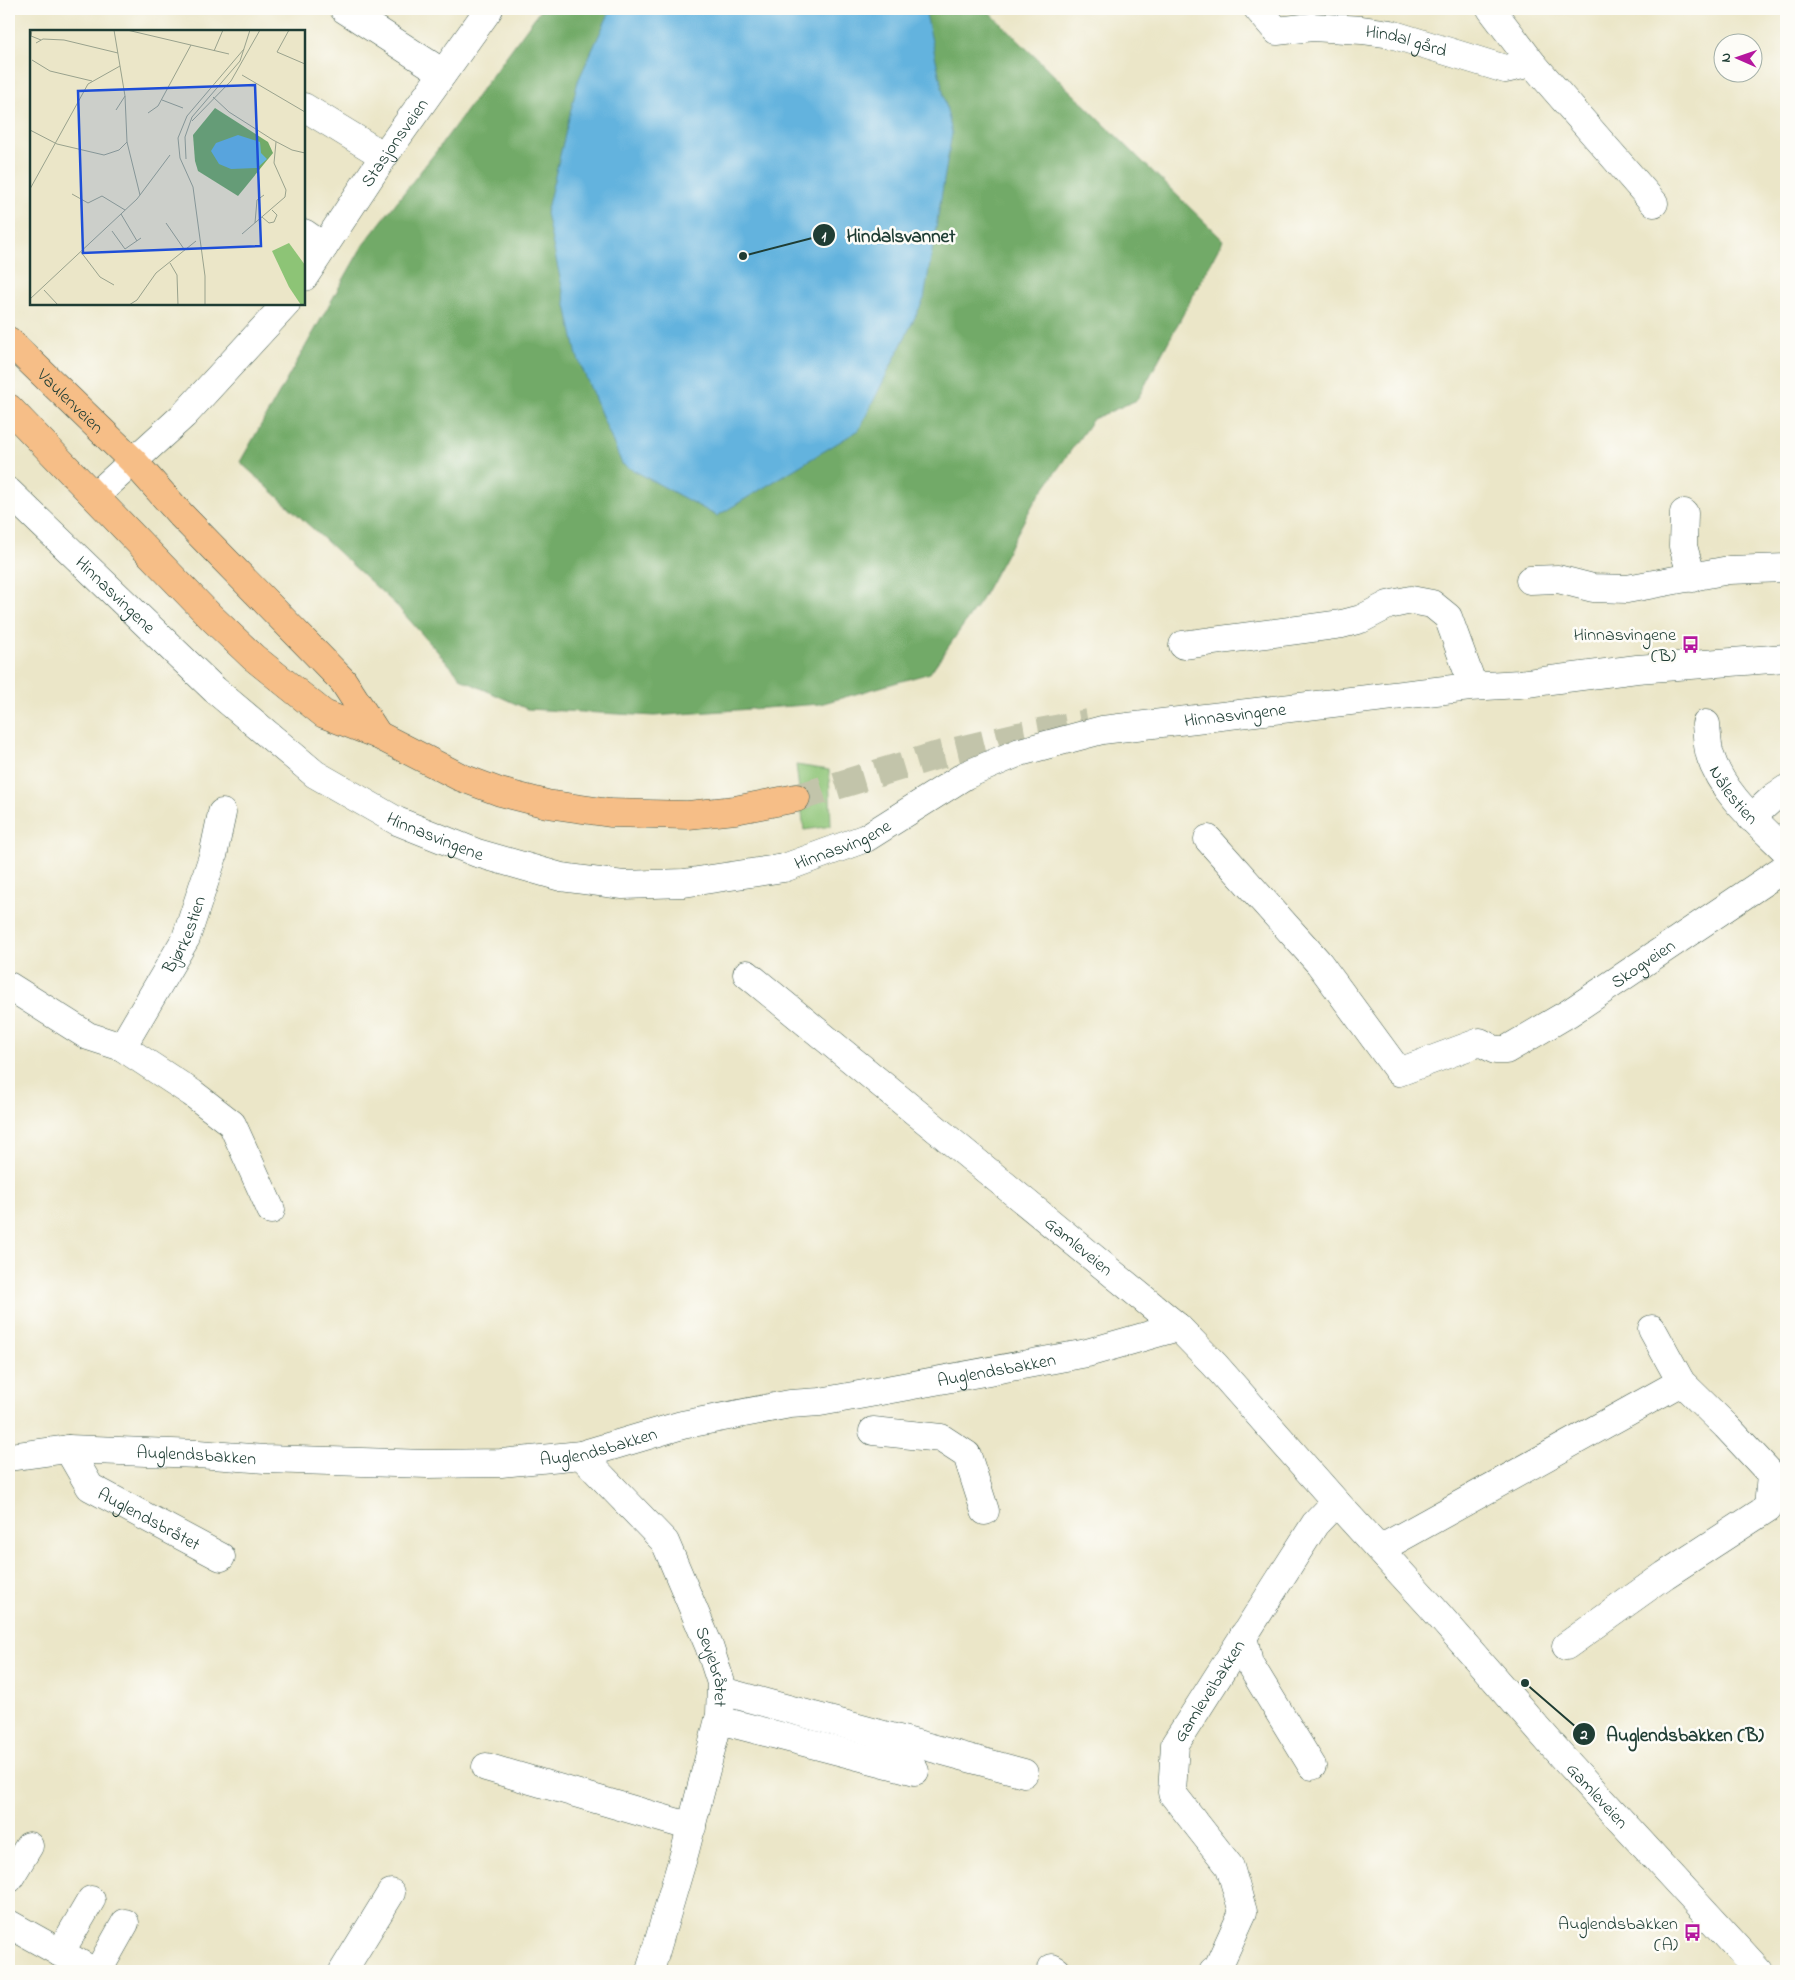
<svg xmlns="http://www.w3.org/2000/svg" width="1795" height="1980" viewBox="0 0 1795 1980" font-family="'Indie Flower',sans-serif">
<rect width="100%" height="100%" fill="#fdfcf7"/>
<filter id="ink" filterUnits="userSpaceOnUse"><feTurbulence type="fractalNoise" baseFrequency=".02" numOctaves="2"/><feDisplacementMap in="SourceGraphic" scale="10" xChannelSelector="R" yChannelSelector="G"/><feConvolveMatrix kernelMatrix="1 2 1 2 8 2 1 2 1" color-interpolation-filters="sRGB"/></filter>
<filter id="wash" filterUnits="userSpaceOnUse"><feTurbulence type="fractalNoise" baseFrequency=".0096" numOctaves="4" result="noise"/><feDisplacementMap in="SourceGraphic" scale="20" xChannelSelector="R" yChannelSelector="G"/><feGaussianBlur stdDeviation="1.12" result="paint"/><feColorMatrix in="noise" values="0 0 0 0 0 0 0 0 0 0 0 0 0 0 0 0 0 1.4 0 .05"/><feComposite in="paint" operator="in"/></filter>
<g filter="url(#wash)">
<rect width="100%" height="100%" fill="#ebe6c8"/>
<path fill="#8dc476" stroke="#568055" d="M 796,765 L 829,770 L 831,826 L 804,830 Z"/>
<path fill="#72aa67" stroke="#48744e" d="M 541,9 L 986,9 L 1223,240 L 1137,400 L 1093,419 L 1033,504 L 981,600 L 930,673 L 820,704 L 654,716 L 527,709 L 463,680 L 395,604 L 240,462 L 363,245 L 438,149 Z"/>
<path fill="#63b3de" stroke="#417889" d="M 611,9 L 921,9 L 926,14 L 952,133 L 924,299 L 859,430 L 717,516 L 622,464 L 577,356 L 546,213 L 578,81 Z"/>
</g>
<g filter="url(#ink)">
<g fill="none" stroke-linecap="round" stroke-linejoin="round">
<path stroke="#c2c4aa" stroke-width="28" stroke-dasharray="28 14" stroke-linecap="butt" d="M 796,798 L 935,756 L 1018,736 L 1088,723"/>
<defs>
<g id="minor">
<path d="M 344,9 L 443,73"/>
<path id="s1" d="M 1258,9 L 1277,31 L 1312,27 L 1362,30 L 1391,34 L 1505,69 L 1532,63"/>
<path d="M 1491,9 L 1532,63 L 1654,203"/>
<path d="M 304,107 L 384,156"/>
<path d="M 304,233 L 324,247"/>
<path id="s2" d="M 304,277 L 384,156 L 489,9"/>
<path id="s3" d="M 9,492 L 215,690 L 315,774 L 397,821 L 477,853 L 561,877 L 623,885 L 684,883 L 784,868 L 866,838 L 966,775 L 1020,752 L 1102,730 L 1470,687 L 1519,684 L 1637,669 L 1786,658"/>
<path d="M 95,496 L 184,415 L 286,304"/>
<path d="M 1684,513 L 1683,546 L 1692,578"/>
<path d="M 1530,580 L 1558,579 L 1593,588 L 1627,589 L 1729,570 L 1786,568"/>
<path d="M 1183,645 L 1342,624 L 1361,619 L 1388,605 L 1411,600 L 1432,604 L 1448,617 L 1472,683"/>
<path id="s4" d="M 1706,724 C 1707,734 1707,745 1710,755 C 1722,794 1758,823 1786,851"/>
<path d="M 1751,818 L 1774,797 L 1786,789"/>
<path id="s5" d="M 1208,839 L 1319,963 L 1399,1072 L 1480,1042 L 1495,1050 L 1506,1050 L 1569,1013 L 1786,867"/>
<path id="s6" d="M 747,974 L 1178,1327 L 1215,1365 L 1336,1502 L 1430,1605 L 1566,1761 L 1759,1971"/>
<path d="M 9,986 L 88,1036 L 122,1047 L 192,1093 L 232,1124 L 271,1210"/>
<path id="s7" d="M 122,1047 L 186,938 L 213,856 L 222,813"/>
<path d="M 873,1431 L 941,1438 L 967,1455 L 985,1511"/>
<path id="s8" d="M 68,1449 L 90,1487 L 221,1557"/>
<path id="s9" d="M 581,1455 L 665,1542 L 709,1646 L 721,1683 L 720,1715 L 685,1851 L 650,1971"/>
<path id="s10" d="M 9,1457 L 68,1449 L 198,1454 L 265,1459 L 427,1464 L 501,1463 L 581,1455 L 682,1425 L 790,1404 L 820,1402 L 870,1393 L 1087,1353 L 1178,1327"/>
<path d="M 1380,1549 L 1681,1382"/>
<path d="M 1243,1636 L 1249,1663 L 1312,1766"/>
<path d="M 1566,1646 L 1665,1575 L 1768,1508 L 1771,1474 L 1726,1426 L 1681,1382 L 1652,1329"/>
<path d="M 722,1691 L 1024,1773"/>
<path d="M 719,1720 L 915,1771"/>
<path d="M 486,1767 L 692,1827"/>
<path d="M 9,1879 L 29,1846"/>
<path d="M 9,1924 L 93,1971"/>
<path d="M 60,1953 L 91,1900"/>
<path d="M 1052,1968 L 1057,1971"/>
<path d="M 98,1971 L 125,1923"/>
<path d="M 343,1971 L 391,1893"/>
<path id="s11" d="M 1213,1971 L 1218,1967 L 1243,1912 L 1230,1867 L 1172,1793 L 1175,1744 L 1315,1524 L 1336,1502"/>
</g>
<g id="major">
<path id="s12" d="M 9,341 L 133,461 L 181,515 L 343,681 L 378,735"/>
<path d="M 9,408 L 211,617 L 253,657 L 324,714 L 378,735 L 460,777 L 500,792 L 547,804 L 610,813 L 688,815 L 735,810 L 796,798"/>
</g>
</defs>
<use href="#minor" stroke="#3e564a" stroke-width="29"/>
<use href="#major" stroke="#3e564a" stroke-width="29"/>
<use href="#minor" stroke="#fff" stroke-width="28"/>
<use href="#major" stroke="#f6be87" stroke-width="28"/>
</g>
</g>
<defs>
<symbol id="bus-bare" viewBox="-9 -9 18 18"><path d="M-5-6H5V4H4V6H2V4H-2V6H-4V4H-5ZM-3.5-4V0h7V-4ZM-3.5 1.2v1.5H-2V1.2ZM2 1.2v1.5H3.5V1.2Z" fill="#b5179e" stroke="#fdfcf7" stroke-width="2.5" paint-order="stroke"/></symbol>
</defs>
<g fill-rule="evenodd">
<use href="#bus-bare" x="1678" y="632" width="25" height="25"/>
<use href="#bus-bare" x="1680" y="1920" width="25" height="25"/>
</g>
<g text-anchor="middle" stroke-width="5" stroke-linejoin="round" paint-order="stroke">
<g font-size="18" fill="#1f3d34" stroke="#fdfcf7">
<text dy="6" stroke="none"><textPath href="#s1" startOffset="160">Hindal gård</textPath></text>
<text dy="6" stroke="none"><textPath href="#s2" startOffset="162">Stasjonsveien</textPath></text>
<text dy="6" stroke="none"><textPath href="#s12" startOffset="86">Vaulenveien</textPath></text>
<text dy="6" stroke="none"><textPath href="#s3" startOffset="148">Hinnasvingene</textPath></text>
<text dy="6" stroke="none"><textPath href="#s3" startOffset="1392">Hinnasvingene</textPath></text>
<text dy="6" stroke="none"><textPath href="#s4" startOffset="78">Nålestien</textPath></text>
<text dy="6" stroke="none"><textPath href="#s3" startOffset="552">Hinnasvingene</textPath></text>
<text dy="6" stroke="none"><textPath href="#s3" startOffset="972">Hinnasvingene</textPath></text>
<text dy="6" stroke="none"><textPath href="#s7" startOffset="129">Bjørkestien</textPath></text>
<text dy="6" stroke="none"><textPath href="#s5" startOffset="578">Skogveien</textPath></text>
<text dy="6" stroke="none"><textPath href="#s6" startOffset="429">Gamleveien</textPath></text>
<text dy="6" stroke="none"><textPath href="#s10" startOffset="998">Auglendsbakken</textPath></text>
<text dy="6" stroke="none"><textPath href="#s10" startOffset="592">Auglendsbakken</textPath></text>
<text dy="6" stroke="none"><textPath href="#s10" startOffset="188">Auglendsbakken</textPath></text>
<text dy="6" stroke="none"><textPath href="#s8" startOffset="111">Auglendsbråtet</textPath></text>
<text dy="6" stroke="none"><textPath href="#s9" startOffset="255">Sevjebråtet</textPath></text>
<text dy="6" stroke="none"><textPath href="#s11" startOffset="320">Gamleveibakken</textPath></text>
<text dy="6" stroke="none"><textPath href="#s6" startOffset="1186">Gamleveien</textPath></text>
</g>
<g font-size="18" fill="#1f3d34" stroke="#fdfcf7" text-anchor="end">
<text x="1676" y="640">Hinnasvingene<tspan x="1676" dy="21">(B)</tspan></text>
<text x="1678" y="1929">Auglendsbakken<tspan x="1678" dy="21">(A)</tspan></text>
</g>
</g>
<g transform="translate(30 30)">
<rect width="275" height="275" fill="#ebe6c8"/>
<path d="M 259,213 L 275,235 L 275,275 L 271,275 L 259,257 L 242,221 Z" fill="#8dc476"/>
<path d="M 185,78 L 238,112 L 243,123 L 208,166 L 168,141 L 165,131 L 163,105 Z" fill="#72aa67"/>
<path d="M 208,105 L 230,112 L 231,123 L 237,129 L 227,138 L 201,139 L 189,134 L 181,121 L 186,113 Z" fill="#63b3de"/>
<path fill="none" stroke="#99a28d" stroke-width="1" d="M 2,0 L 1,6 L 11,10M 84,0 L 95,66 L 97,112 L 110,165M 97,0 L 199,24M 259,0 L 247,22 L 275,34M 6,13 L 13,9 L 34,10 L 88,23M 184,21 L 193,0M 2,30 L 20,41 L 62,51M 212,45 L 275,82M 183,67 L 199,82 L 243,110 L 262,120 L 275,123M 132,70 L 153,78M 86,80 L 95,66M 118,83 L 128,76 L 161,15M 162,91 L 201,51 L 230,0M 0,100 L 27,114 L 74,125 L 89,120 L 97,112M 156,129 L 155,107 L 162,87 L 210,31 L 220,0M 0,159 L 58,54 L 90,36M 42,164 L 58,173 L 72,166 L 95,180M 91,184 L 107,211M 232,187 L 239,193 L 244,192 L 247,185 L 242,180M 136,193 L 154,219M 225,193 L 227,170 L 234,165M 82,201 L 95,219 L 111,208M 212,204 L 255,167 L 256,160 L 244,133 L 246,112M 51,222 L 70,247 L 84,255M 140,233 L 147,245 L 148,275M 14,260 L 28,275M 0,269 L 107,169 L 140,125M 99,275 L 107,270 L 126,243 L 166,211M 175,275 L 175,246 L 163,157 L 150,128 L 148,108 L 157,86 L 214,19"/>
<path fill="#1d4ed8" fill-opacity="0.15" stroke="#1d4ed8" stroke-width="2.5" d="M 225,55 L 231,216 L 53,223 L 48,61 Z"/>
<rect width="275" height="275" fill="none" stroke="#1f3d34" stroke-width="2.5"/>
</g>
<path fill="none" stroke="#1f3d34" stroke-width="2" d="M743 256L824 235M1525 1683L1584 1734"/>
<g fill="#1f3d34" stroke="#fdfcf7" stroke-width="2">
<circle cx="743" cy="256" r="5"/>
<circle cx="1525" cy="1683" r="5"/>
<circle cx="824" cy="235" r="12"/>
<circle cx="1584" cy="1734" r="12"/>
</g>
<g font-size="15" text-anchor="middle" font-weight="bold" fill="#fff">
<text x="824" y="241">1</text>
<text x="1584" y="1739">2</text>
</g>
<g font-size="19" text-anchor="middle" font-weight="bold" fill="#1f3d34" stroke="#fdfcf7" stroke-width="5" stroke-linejoin="round" paint-order="stroke">
<text x="901" y="242">Hindalsvannet</text>
<text x="1685" y="1741">Auglendsbakken (B)</text>
</g>
<rect width="1795" height="1980" fill="none" stroke="#fdfcf7" stroke-width="30"/>
<g transform="translate(1738 58) rotate(272)"><circle r="24" fill="#fdfcf7" stroke="#a4b0a9"/>
<path d="M0-4L9 19L0 12L-9 19Z" fill="#b5179e"/>
<text y="-8" font-size="14" font-weight="bold" text-anchor="middle" fill="#1f3d34">N</text>
</g>
</svg>
